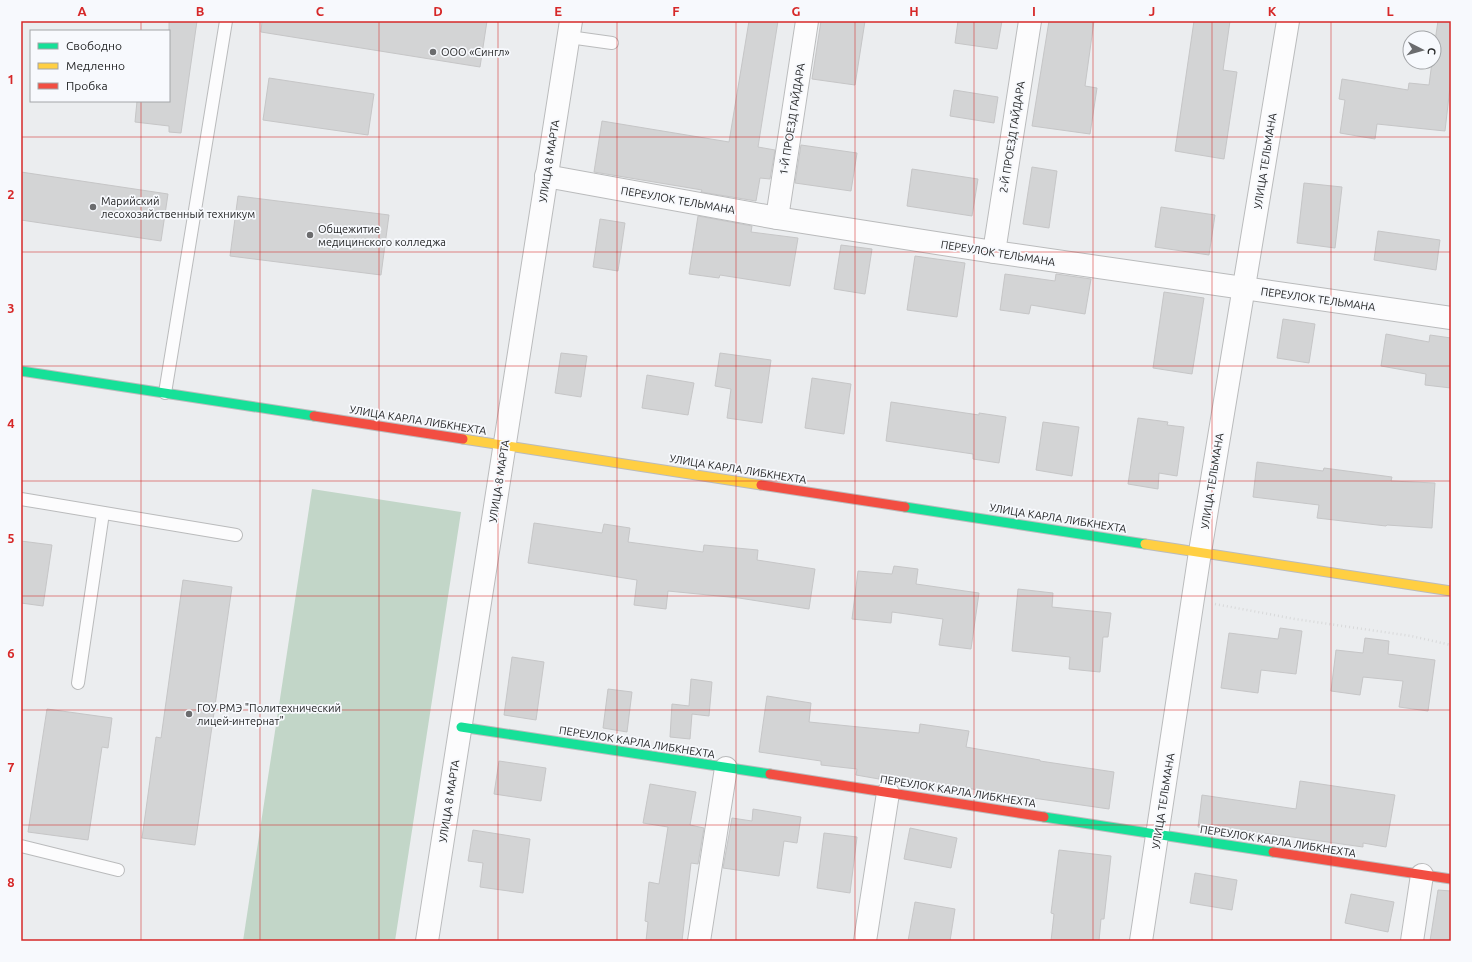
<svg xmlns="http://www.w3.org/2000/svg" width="1472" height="962" viewBox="0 0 1472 962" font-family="Ubuntu,sans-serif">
<rect width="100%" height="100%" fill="#ebedef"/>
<path fill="#c2d6c8" d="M 312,489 L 461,512 L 395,941 L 243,941 Z"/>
<g fill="#d3d4d5" stroke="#c6c6c7">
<path d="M 169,21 L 197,21 L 181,133 L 169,132 L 169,126 L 135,122 L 137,101 L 169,101 Z"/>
<path d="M 262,21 L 487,21 L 480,67 L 261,32 Z"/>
<path d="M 749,21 L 778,21 L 758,147 L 775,150 L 770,179 L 760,178 L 756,201 L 701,192 L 702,190 L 594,172 L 602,121 L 729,142 Z"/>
<path d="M 821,21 L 865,21 L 855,85 L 812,79 Z"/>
<path d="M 958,21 L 1002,21 L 997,49 L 955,43 Z"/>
<path d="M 1049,21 L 1094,21 L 1085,86 L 1097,88 L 1090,134 L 1032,126 Z"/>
<path d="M 1194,21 L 1230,21 L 1223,70 L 1237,72 L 1224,159 L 1175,151 Z"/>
<path d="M 1438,21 L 1451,21 L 1451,78 L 1445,131 L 1377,124 L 1375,139 L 1340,133 L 1345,100 L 1339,99 L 1342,79 L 1408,90 L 1409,83 L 1429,85 L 1432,62 L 1434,62 L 1434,48 Z"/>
<path d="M 269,78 L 374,94 L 368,135 L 263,120 Z"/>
<path d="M 954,90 L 998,97 L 994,123 L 950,116 Z"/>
<path d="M 801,145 L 857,153 L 851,191 L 795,183 Z"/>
<path d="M 1032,167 L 1057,171 L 1049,228 L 1023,224 Z"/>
<path d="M 912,169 L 978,179 L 972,216 L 907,206 Z"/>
<path d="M 21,172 L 168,194 L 161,241 L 21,220 Z"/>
<path d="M 1304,183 L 1342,187 L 1335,248 L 1297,243 Z"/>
<path d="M 238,196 L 389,215 L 381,275 L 230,256 Z"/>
<path d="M 1161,207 L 1215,215 L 1209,255 L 1155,247 Z"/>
<path d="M 698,216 L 752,226 L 751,232 L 798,238 L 790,286 L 720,275 L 719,278 L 689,274 Z"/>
<path d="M 600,219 L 625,223 L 618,271 L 593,267 Z"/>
<path d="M 1378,231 L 1440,240 L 1436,270 L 1374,260 Z"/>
<path d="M 841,245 L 872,249 L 865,294 L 834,289 Z"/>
<path d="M 915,256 L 965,263 L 957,317 L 907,310 Z"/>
<path d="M 1005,274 L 1055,281 L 1056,274 L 1091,279 L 1085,314 L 1031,305 L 1029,314 L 1000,310 Z"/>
<path d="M 1164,292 L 1204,298 L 1192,374 L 1153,368 Z"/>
<path d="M 1283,319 L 1315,324 L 1309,363 L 1277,358 Z"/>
<path d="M 1386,334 L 1429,342 L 1430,335 L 1451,338 L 1451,388 L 1425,385 L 1426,374 L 1381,366 Z"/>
<path d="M 561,353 L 587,356 L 581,397 L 555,393 Z"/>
<path d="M 720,353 L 771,360 L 762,423 L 727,418 L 731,389 L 715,386 Z"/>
<path d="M 647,375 L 694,383 L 688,415 L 642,408 Z"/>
<path d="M 812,378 L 851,384 L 844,434 L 805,428 Z"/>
<path d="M 891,402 L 979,415 L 979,413 L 1006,417 L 999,463 L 973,459 L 973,454 L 886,441 Z"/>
<path d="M 1138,418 L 1168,422 L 1167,425 L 1184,427 L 1177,476 L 1159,473 L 1158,489 L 1128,484 Z"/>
<path d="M 1043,422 L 1079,427 L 1072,476 L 1036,470 Z"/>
<path d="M 1257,462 L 1323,471 L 1324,468 L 1392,477 L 1391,481 L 1435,483 L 1432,528 L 1387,525 L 1386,526 L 1317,518 L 1319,505 L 1253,497 Z"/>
<path d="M 534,523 L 602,533 L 604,524 L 630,528 L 628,542 L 703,552 L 704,545 L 758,550 L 757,560 L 815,569 L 809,609 L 739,598 L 668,591 L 666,609 L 634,605 L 637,580 L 528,563 Z"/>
<path d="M 21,541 L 52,545 L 43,606 L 21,603 Z"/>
<path d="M 894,566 L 918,569 L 916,584 L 979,593 L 971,649 L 939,645 L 943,619 L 892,612 L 891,623 L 852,619 L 858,571 L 892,574 Z"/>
<path d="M 183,580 L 232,587 L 195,845 L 142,838 L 156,737 L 161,738 Z"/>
<path d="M 1018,589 L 1053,593 L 1052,607 L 1111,613 L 1108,637 L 1103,637 L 1100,672 L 1069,669 L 1070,657 L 1012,651 Z"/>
<path d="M 1280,628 L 1302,631 L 1296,674 L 1261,670 L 1258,693 L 1221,688 L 1229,633 L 1278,639 Z"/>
<path d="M 1365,638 L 1389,641 L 1388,654 L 1435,660 L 1428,711 L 1399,707 L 1403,681 L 1363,677 L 1360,695 L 1331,691 L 1336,650 L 1363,653 Z"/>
<path d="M 512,657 L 544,662 L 536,720 L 504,715 Z"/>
<path d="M 691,679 L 712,682 L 709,716 L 692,714 L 690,739 L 670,737 L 672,704 L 689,706 Z"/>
<path d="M 608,689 L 632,692 L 627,732 L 603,728 Z"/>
<path d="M 767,696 L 811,703 L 809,722 L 919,733 L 920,724 L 969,731 L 966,747 L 1040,760 L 1040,761 L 1114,772 L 1109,809 L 1033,798 L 1033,800 L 961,787 L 960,788 L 879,776 L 879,779 L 856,775 L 857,769 L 821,765 L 821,761 L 759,752 Z"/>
<path d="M 47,709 L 112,718 L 108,748 L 102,747 L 88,840 L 28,832 Z"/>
<path d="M 499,761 L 546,768 L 541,801 L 494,794 Z"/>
<path d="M 1300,781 L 1395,795 L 1386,847 L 1363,843 L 1363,847 L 1264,833 L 1263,837 L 1198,827 L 1202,795 L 1296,809 Z"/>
<path d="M 650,784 L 696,792 L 690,825 L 704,828 L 698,864 L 691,863 L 682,941 L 646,941 L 648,922 L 645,921 L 649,882 L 659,884 L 668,827 L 643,823 Z"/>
<path d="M 753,809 L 801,817 L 797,843 L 784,841 L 779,876 L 723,868 L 732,818 L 752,821 Z"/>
<path d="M 910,828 L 957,838 L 951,868 L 904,859 Z"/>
<path d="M 473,830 L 530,839 L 523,893 L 480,887 L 483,863 L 468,861 Z"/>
<path d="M 824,833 L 857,837 L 850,893 L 817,888 Z"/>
<path d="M 1059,850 L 1111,856 L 1104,919 L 1101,919 L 1099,941 L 1051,941 L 1054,914 L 1051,913 Z"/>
<path d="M 1195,873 L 1237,880 L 1232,910 L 1190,903 Z"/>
<path d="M 1438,890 L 1451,891 L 1451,941 L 1430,941 Z"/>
<path d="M 1351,894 L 1394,902 L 1388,932 L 1345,923 Z"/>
<path d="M 915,902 L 955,909 L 950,941 L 908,941 Z"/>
</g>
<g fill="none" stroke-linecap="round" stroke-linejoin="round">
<defs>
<g id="lane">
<path d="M 569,37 L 612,43"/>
<path d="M 165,393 L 226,21"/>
<path d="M 21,499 L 236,535"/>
<path d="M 78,683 L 103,513"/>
<path d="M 21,846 L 118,870"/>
</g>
<g id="street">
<path d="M 546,176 L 777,218 L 994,252 L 1451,318"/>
<path d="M 777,218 L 807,21"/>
<path d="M 994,252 L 1030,21"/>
<path d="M 427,941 L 571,21"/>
<path d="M 699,941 L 726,768"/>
<path d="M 865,941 L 888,793"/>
<path d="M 1141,941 L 1200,552 L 1288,21"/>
<path d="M 1412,941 L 1422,875"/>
</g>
<g id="fast">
<path d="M 21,371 L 314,416"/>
<path d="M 905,507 L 1145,544"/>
<path d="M 461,727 L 770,774"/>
<path d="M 1044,817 L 1273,852"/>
</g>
<g id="slow">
<path d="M 463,439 L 761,485"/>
<path d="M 1145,544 L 1451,591"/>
</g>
<g id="jam">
<path d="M 314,416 L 463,439"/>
<path d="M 761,485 L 905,507"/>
<path d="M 770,774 L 1044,817"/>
<path d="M 1273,852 L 1451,879"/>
</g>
</defs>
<use href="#lane" stroke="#babbbc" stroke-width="14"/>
<use href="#street" stroke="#babbbc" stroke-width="24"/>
<use href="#fast" stroke="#babbbc" stroke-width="11"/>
<use href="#slow" stroke="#babbbc" stroke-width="11"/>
<use href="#jam" stroke="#babbbc" stroke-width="11"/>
<path stroke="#d8d9da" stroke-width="2.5" stroke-dasharray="1 3" stroke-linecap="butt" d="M 1215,604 L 1295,619 L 1411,636 L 1451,645"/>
<use href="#lane" stroke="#fcfcfd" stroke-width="12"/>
<use href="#street" stroke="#fcfcfd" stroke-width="22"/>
<use href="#fast" stroke="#16e098" stroke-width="9"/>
<use href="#slow" stroke="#ffcf43" stroke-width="9"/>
<use href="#jam" stroke="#f24e42" stroke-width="9"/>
</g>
<path fill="none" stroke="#d62828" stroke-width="1" stroke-opacity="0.55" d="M 141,21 L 141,31M 260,21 L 260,941M 379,21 L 379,941M 498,21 L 498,941M 617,21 L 617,941M 736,21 L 736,941M 855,21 L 855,941M 974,21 L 974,941M 1093,21 L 1093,941M 1212,21 L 1212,941M 1331,21 L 1331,941M 141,101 L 141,941M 21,137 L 1451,137M 21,252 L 1451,252M 21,366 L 1451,366M 21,481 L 1451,481M 21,596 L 1451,596M 21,710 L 1451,710M 21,825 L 1451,825"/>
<g fill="#6b6c6e" stroke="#f7f9fd" stroke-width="1.5">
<circle cx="433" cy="52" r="4"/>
<circle cx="93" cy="207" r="4"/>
<circle cx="310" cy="235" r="4"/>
<circle cx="189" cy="714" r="4"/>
</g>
<g text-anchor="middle" stroke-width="3.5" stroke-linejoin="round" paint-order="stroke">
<g font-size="11" fill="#262728" stroke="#f7f9fd" text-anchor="start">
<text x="441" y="56">ООО «Сингл»</text>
<text x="101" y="205">Марийский<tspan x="101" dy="13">лесохозяйственный техникум</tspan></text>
<text x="318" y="233">Общежитие<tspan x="318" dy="13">медицинского колледжа</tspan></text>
<text x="197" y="712">ГОУ РМЭ "Политехнический<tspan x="197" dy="13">лицей-интернат"</tspan></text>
</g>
<g font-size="11" fill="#262728" stroke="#f7f9fd">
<text transform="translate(792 119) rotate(-81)" y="4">1-Й ПРОЕЗД ГАЙДАРА</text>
<text transform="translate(1012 137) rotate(-81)" y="4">2-Й ПРОЕЗД ГАЙДАРА</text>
<text transform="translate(549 161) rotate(-81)" y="4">УЛИЦА 8 МАРТА</text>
<text transform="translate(1265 161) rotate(-81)" y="4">УЛИЦА ТЕЛЬМАНА</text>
<text transform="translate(678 200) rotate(10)" y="4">ПЕРЕУЛОК ТЕЛЬМАНА</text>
<text transform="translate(998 253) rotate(9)" y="4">ПЕРЕУЛОК ТЕЛЬМАНА</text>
<text transform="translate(1318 299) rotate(8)" y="4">ПЕРЕУЛОК ТЕЛЬМАНА</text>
<text transform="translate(418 420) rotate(9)" y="4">УЛИЦА КАРЛА ЛИБКНЕХТА</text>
<text transform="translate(738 469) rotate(9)" y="4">УЛИЦА КАРЛА ЛИБКНЕХТА</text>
<text transform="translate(499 481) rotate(-81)" y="4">УЛИЦА 8 МАРТА</text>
<text transform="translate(1212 481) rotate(-81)" y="4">УЛИЦА ТЕЛЬМАНА</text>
<text transform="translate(1058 518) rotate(9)" y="4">УЛИЦА КАРЛА ЛИБКНЕХТА</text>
<text transform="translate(637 742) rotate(9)" y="4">ПЕРЕУЛОК КАРЛА ЛИБКНЕХТА</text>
<text transform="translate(958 791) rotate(9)" y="4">ПЕРЕУЛОК КАРЛА ЛИБКНЕХТА</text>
<text transform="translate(449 801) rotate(-81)" y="4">УЛИЦА 8 МАРТА</text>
<text transform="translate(1163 801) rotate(-81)" y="4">УЛИЦА ТЕЛЬМАНА</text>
<text transform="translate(1278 841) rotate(9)" y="4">ПЕРЕУЛОК КАРЛА ЛИБКНЕХТА</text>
</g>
</g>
<rect width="1472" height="962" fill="none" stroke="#f7f9fd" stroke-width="44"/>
<rect x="30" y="30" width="140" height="72" fill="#f7f9fd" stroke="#a3a5a8"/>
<rect x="38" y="43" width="20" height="6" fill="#16e098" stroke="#a3a5a8"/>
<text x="66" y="50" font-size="12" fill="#262728">Свободно</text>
<rect x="38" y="63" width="20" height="6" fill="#ffcf43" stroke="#a3a5a8"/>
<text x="66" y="70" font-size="12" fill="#262728">Медленно</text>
<rect x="38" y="83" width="20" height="6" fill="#f24e42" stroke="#a3a5a8"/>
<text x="66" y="90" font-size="12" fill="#262728">Пробка</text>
<g transform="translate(1422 50) rotate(96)"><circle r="19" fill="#f7f9fd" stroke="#a3a5a8"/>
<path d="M0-3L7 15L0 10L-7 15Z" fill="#6b6c6e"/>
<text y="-6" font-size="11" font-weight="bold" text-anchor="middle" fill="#262728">С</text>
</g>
<rect x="22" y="22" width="1428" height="918" fill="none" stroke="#d62828" stroke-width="1.5"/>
<g font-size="13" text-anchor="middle" font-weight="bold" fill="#d62828">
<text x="82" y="16">A</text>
<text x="200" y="16">B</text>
<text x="320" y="16">C</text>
<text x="438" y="16">D</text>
<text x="558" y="16">E</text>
<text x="676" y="16">F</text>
<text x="796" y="16">G</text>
<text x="914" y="16">H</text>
<text x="1034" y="16">I</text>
<text x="1152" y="16">J</text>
<text x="1272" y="16">K</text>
<text x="1390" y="16">L</text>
<text x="11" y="84">1</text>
<text x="11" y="199">2</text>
<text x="11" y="313">3</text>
<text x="11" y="428">4</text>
<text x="11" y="543">5</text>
<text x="11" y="658">6</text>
<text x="11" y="772">7</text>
<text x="11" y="887">8</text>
</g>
</svg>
